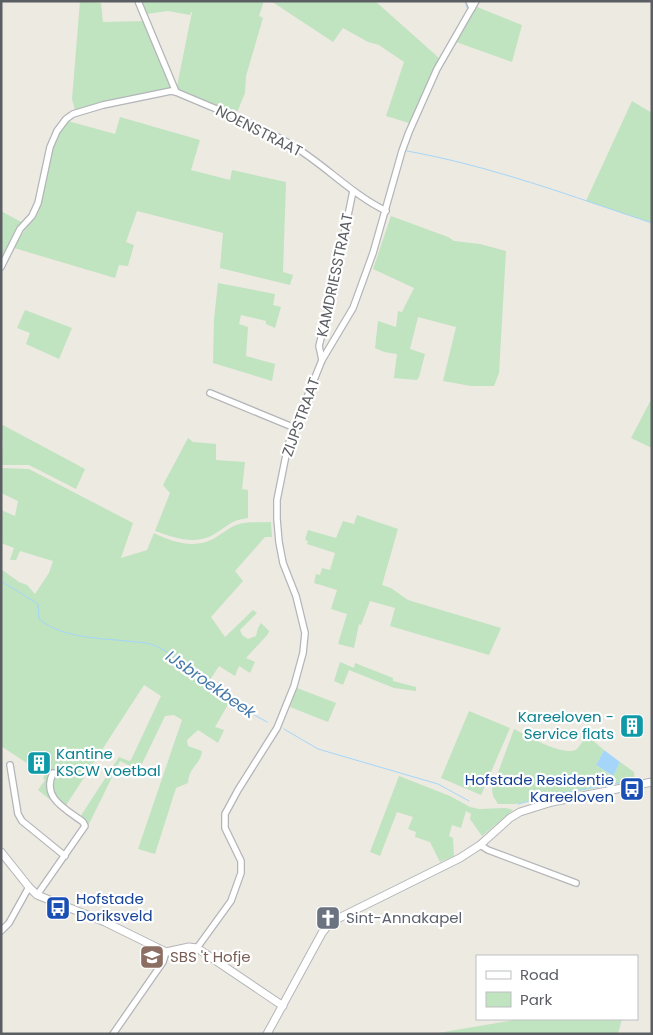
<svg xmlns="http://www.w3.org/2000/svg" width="653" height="1035" viewBox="0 0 653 1035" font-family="Poppins,sans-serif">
<rect width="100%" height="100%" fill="#edeae2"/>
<g fill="#c0e3c0">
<path d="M 80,1 L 101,3 L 103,22 L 145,21 L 172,86 L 171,88 L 75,110 L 72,99 Z"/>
<path d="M 140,1 L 264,1 L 259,16 L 263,18 L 246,76 L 245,93 L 236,115 L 180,91 L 177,86 L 192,12 L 191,12 L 190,15 L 168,11 L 146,14 Z"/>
<path d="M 271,1 L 375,1 L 439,58 L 409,123 L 386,116 L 404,62 L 379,45 L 368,42 L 343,28 L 333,42 Z"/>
<path d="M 477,7 L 522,25 L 512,62 L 456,42 Z"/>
<path d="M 632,101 L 652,113 L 652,223 L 586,201 Z"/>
<path d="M 120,117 L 200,140 L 191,170 L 230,180 L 232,170 L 286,182 L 283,272 L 293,275 L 290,285 L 220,268 L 223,233 L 137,211 L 126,242 L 134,245 L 128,266 L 119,265 L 115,278 L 14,248 C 19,233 31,226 38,212 C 41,204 42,195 43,186 C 47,164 51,137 68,121 L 115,134 Z"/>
<path d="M 1,211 L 23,223 L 13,236 L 1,264 Z"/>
<path d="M 391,216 L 448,237 L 454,241 L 480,244 L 506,251 L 499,373 L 494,386 L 471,386 L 443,381 L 456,327 L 418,317 L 410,349 L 425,354 L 419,377 L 417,380 L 394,378 L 397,354 L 384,352 L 375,348 L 378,321 L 396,327 L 398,311 L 402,312 L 414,288 L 373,269 Z"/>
<path d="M 218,283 L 275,294 L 273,305 L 281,307 L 275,328 L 266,324 L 266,321 L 241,315 L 239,324 L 248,327 L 246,356 L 275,364 L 272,381 L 213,363 L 214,319 Z"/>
<path d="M 25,310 L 72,328 L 59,359 L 26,344 L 30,333 L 17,328 Z"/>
<path d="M 652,398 L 652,448 L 631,438 Z"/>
<path d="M 1,424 L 85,469 L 76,489 L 29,465 L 1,465 L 3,441 L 1,440 Z"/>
<path d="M 188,438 L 193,442 L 216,444 L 216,460 L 245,462 L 242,489 L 248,490 L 248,518 C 232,520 229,525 216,533 C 197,546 175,538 155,531 L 170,493 L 163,485 Z"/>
<path d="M 1,468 L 29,469 L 133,523 L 121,558 L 147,550 L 154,533 C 172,542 194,549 213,539 C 221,535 228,528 236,525 C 247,521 260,523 271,522 L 272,537 L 265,537 L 235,571 L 243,581 L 211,617 L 225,637 L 253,610 L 257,613 L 240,630 L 242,635 L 248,639 L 256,636 L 258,628 L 261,623 L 269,631 L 268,634 L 246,658 L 255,662 L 250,673 L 239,666 L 235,676 L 219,666 L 208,683 L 230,701 L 215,727 L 224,730 L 218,743 L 198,730 L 187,740 L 188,746 L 202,751 C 200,766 189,766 188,783 L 176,788 L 155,854 L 138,849 L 182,720 L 174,715 L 165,716 L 139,770 L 120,761 L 87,828 L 87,822 L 80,817 L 119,757 L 129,761 L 131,760 L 161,696 L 144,685 L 63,810 L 38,790 L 45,780 L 43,778 L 45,775 L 1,746 L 1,569 L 19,582 L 27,585 L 35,594 L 49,573 L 53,561 L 20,551 L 16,560 L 10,560 L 14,548 L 1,543 L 1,510 L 15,516 L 18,501 L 1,493 Z"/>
<path d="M 357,515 L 398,529 L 382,585 L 391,588 L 408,600 L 501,628 L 489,655 L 390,626 L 395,608 L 370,601 L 361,625 L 359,624 L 354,648 L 338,644 L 347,614 L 331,609 L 337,590 L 314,583 L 316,574 L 320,575 L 322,568 L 330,570 L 335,553 L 307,544 L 308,541 L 305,540 L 308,530 L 336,538 L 343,521 L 354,524 Z"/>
<path d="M 340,662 L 354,668 L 355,663 L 393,678 L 393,681 L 416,687 L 416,691 L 394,688 L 349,670 L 343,685 L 334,681 Z"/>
<path d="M 297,688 L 336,703 L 328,722 L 290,707 Z"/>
<path d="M 469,711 L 510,728 L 481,795 L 441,778 Z"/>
<path d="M 592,726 C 588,738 595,743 604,750 L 596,765 L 612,776 L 620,762 L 634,772 L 635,780 L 515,804 L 498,804 L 493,796 L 492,789 L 514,729 C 526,735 565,758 577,749 C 581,745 588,732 592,726 Z"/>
<path d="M 399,776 L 450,796 L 470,807 L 479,809 L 506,808 L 513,810 L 482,836 L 470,819 L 471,814 L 466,811 L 461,828 L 452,825 L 449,836 L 453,838 L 454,856 L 440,862 L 430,842 L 415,837 L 416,832 L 408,829 L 413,817 L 397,812 L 380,856 L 370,852 Z"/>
<path d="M 521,1019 L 622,1019 L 618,1034 L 432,1034 Z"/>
</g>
<path fill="#a5d6fa" d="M 604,750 L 620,762 L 613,776 L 596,765 Z"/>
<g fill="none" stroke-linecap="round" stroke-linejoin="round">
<g stroke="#a5d6fa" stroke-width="1">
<path d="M 465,1 L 468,10"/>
<path d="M 407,151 C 491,166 571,196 652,223"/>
<path d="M 1,581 L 38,604 L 39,619 C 62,638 98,638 126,641 C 136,642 147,642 156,646 C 197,665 226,702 267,722"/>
<path d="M 284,729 L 318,749 L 438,784 L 469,801"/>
<path d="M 518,804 L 557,794 L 624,782"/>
</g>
<defs>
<g id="minor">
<path d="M 138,1 L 176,92"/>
<path d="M 469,1 L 472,8"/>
<path d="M 1,267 L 20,229 L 32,216 L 38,203 L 50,147 L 57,131 L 66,119 L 73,114 L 103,105 L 171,91 L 176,92 C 215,109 260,125 295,147 C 327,167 353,195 386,211"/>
<path d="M 322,360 L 319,346 L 330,303 L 353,191"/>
<path d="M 210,393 L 295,428"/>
<path d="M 10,765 L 18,814 L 22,821 L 65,856"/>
<path d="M 480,845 L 488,850 L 576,883"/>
<path d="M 37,895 L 85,826 L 83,822 C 66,809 41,798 53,773"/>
<path d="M 1,931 L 9,923 L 29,887"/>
<path d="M 197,948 L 231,901 L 241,873 L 241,861 L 225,828 L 225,814 L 238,790 L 277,728 L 294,686 L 303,653 L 305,633 L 296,596 L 283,563 L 279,542 L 277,519 L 277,500 L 288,445 L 322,360 L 353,308 L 373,253 L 402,151 L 409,132 L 437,69 L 476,1"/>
<path d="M 113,1034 L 163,962 L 166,952"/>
</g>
<g id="tertiary">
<path d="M 1,852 L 29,887 L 37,895 L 105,922 L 166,952 L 189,947 L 197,948 L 283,1006"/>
<path d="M 267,1034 L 322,933 L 329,924 L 337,919 L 460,858 L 480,845 L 510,818 L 520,812 L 552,802 L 652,782"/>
</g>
</defs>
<use href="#minor" stroke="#b3b5b9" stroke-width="8"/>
<use href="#tertiary" stroke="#b3b5b9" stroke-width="9"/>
<use href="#minor" stroke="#fff" stroke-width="5.5"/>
<use href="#tertiary" stroke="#fff" stroke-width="7"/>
</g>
<defs>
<symbol id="building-square" viewBox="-11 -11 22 22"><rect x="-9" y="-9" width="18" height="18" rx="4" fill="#0f9aa8" stroke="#fff"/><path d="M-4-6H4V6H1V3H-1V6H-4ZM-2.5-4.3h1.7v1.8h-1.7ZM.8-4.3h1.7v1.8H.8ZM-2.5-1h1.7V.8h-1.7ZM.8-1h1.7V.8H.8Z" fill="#fff"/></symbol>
<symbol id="bus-square" viewBox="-11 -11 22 22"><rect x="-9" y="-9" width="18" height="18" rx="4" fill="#1a4fb4" stroke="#fff"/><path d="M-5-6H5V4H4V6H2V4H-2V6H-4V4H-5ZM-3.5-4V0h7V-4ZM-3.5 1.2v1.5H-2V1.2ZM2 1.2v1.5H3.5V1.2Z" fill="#fff"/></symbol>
<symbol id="church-square" viewBox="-11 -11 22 22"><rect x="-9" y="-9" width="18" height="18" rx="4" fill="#6b7280" stroke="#fff"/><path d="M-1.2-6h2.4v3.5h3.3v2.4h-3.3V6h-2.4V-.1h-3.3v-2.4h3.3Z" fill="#fff"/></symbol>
<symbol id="school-square" viewBox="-11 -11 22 22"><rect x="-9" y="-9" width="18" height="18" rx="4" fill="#8d6e63" stroke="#fff"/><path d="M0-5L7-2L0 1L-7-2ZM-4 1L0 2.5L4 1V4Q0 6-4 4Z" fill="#fff"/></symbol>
</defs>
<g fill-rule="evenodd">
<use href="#building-square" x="618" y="712" width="28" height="28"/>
<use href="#building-square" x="25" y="749" width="28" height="28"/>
<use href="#bus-square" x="618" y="775" width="28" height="28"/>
<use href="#bus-square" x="44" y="894" width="28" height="28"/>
<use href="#church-square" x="314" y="904" width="28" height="28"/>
<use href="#school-square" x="138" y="943" width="28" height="28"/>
</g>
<g text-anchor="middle" stroke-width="4.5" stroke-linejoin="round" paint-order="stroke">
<g font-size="15" fill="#5b5e62" stroke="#fff">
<text transform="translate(259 131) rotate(27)" y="5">NOENSTRAAT</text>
<text transform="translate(335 275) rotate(-78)" y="5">KAMDRIESSTRAAT</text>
<text transform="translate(301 417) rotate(-70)" y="5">ZIJPSTRAAT</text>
</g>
<g font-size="15" fill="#0d838f" stroke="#fff" text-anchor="end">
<text x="614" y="722">Kareeloven -<tspan x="614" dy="17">Service flats</tspan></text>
<text x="56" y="759" text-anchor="start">Kantine<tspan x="56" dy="17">KSCW voetbal</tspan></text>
</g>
<g font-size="15" fill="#164399" stroke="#fff" text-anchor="end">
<text x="614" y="785">Hofstade Residentie<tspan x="614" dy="17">Kareeloven</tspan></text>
<text x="76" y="904" text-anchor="start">Hofstade<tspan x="76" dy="17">Doriksveld</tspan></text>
</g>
<g font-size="15" fill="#5b616d" stroke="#fff" text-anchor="start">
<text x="346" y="923">Sint-Annakapel</text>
</g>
<g font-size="15" fill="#785e54" stroke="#fff" text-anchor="start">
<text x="170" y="962">SBS 't Hofje</text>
</g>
<g font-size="16" font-style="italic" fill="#4378ab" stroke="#fff">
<text transform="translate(211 684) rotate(35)" y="6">IJsbroekbeek</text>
</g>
</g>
<rect width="653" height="1035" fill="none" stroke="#5b5e62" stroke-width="5"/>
<rect x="476" y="955" width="162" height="65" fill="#ffffff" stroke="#bdbfc0"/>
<rect x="486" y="971" width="25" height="8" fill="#ffffff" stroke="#bdbfc0"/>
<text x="520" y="980" font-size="15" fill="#5b5e62">Road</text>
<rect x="486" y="992" width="25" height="15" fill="#c0e3c0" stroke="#bdbfc0"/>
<text x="520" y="1005" font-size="15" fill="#5b5e62">Park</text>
</svg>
